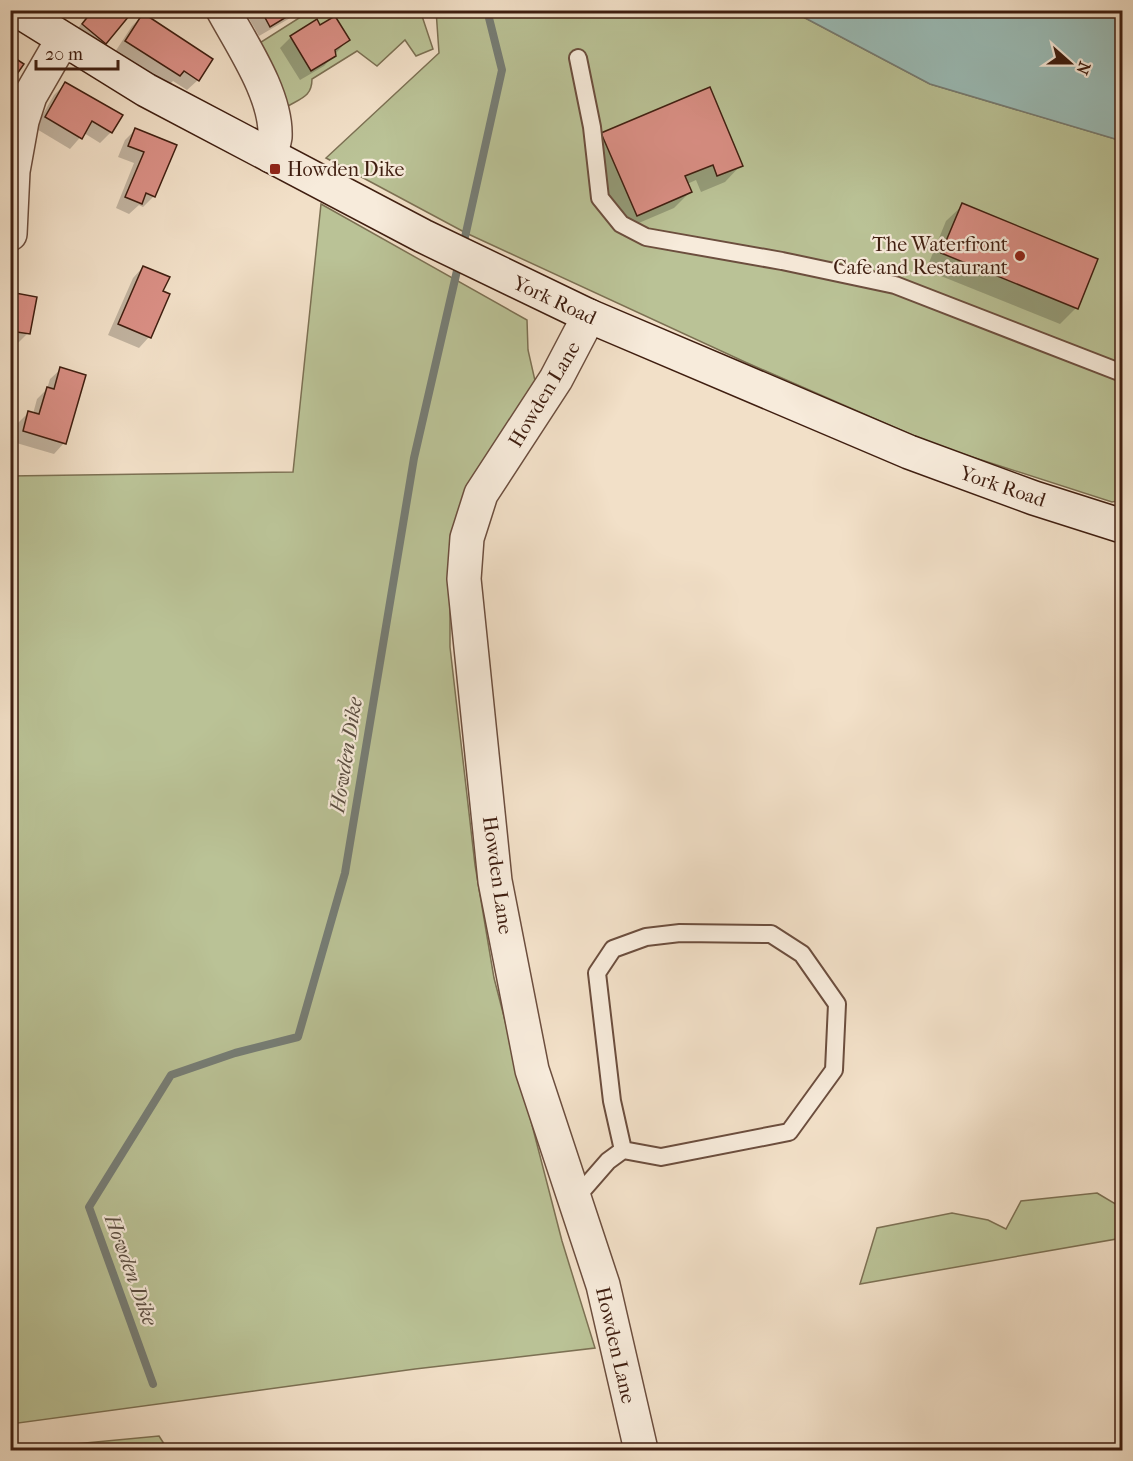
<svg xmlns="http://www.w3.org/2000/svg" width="1133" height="1461" viewBox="0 0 1133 1461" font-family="'IM FELL French Canon',serif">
<rect width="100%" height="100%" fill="#f2e0c8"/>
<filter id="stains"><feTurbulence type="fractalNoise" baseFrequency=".00333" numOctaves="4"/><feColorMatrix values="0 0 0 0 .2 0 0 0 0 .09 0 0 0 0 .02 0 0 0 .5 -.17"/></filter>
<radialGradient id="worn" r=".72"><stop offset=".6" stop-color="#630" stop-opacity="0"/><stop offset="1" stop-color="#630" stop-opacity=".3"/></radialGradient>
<g fill="#bac296" stroke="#7c7053" stroke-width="1.5">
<path d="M 420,10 L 433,49 L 416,56 L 405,40 L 377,66 L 357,51 L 312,79 C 312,96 302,98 288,106 L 272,69 L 258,44 L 310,11 Z"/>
<path d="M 436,10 L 792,11 L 930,84 L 1122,141 L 1122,500 L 1112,502 L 935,445 L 745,362 L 466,233 L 326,158 L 439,53 Z"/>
<path d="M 321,204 L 527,320 L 528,350 L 536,385 L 450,553 L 450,647 L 475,865 L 494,978 L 562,1241 L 595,1348 L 415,1369 L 11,1424 L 10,476 L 293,472 Z"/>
<path d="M 1097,1193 L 1117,1205 L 1122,1202 L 1122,1238 L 860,1284 L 877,1228 L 952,1213 L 988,1220 L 1006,1229 L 1021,1201 Z"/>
<path d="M 159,1436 L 168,1450 L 11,1450 Z"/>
</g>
<path fill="#9bbdb8" stroke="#767d75" stroke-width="1.5" d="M 792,11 L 1122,11 L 1122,141 L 930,84 Z"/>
<g fill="#0003">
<path d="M 93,10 L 105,43 L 94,53 L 72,35 Z"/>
<path d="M 244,10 L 304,10 L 259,36 Z"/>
<path d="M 143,15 L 198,80 L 187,90 L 173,81 L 168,86 L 115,52 L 132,26 Z"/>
<path d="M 319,27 L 348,40 L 324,66 L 300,80 L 280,48 L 291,37 Z"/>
<path d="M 65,84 L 111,132 L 100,143 L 84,133 L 70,149 L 35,128 L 54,95 Z"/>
<path d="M 135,130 L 175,146 L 154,196 L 143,207 L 139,205 L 129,214 L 116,208 L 134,163 L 118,157 L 125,140 Z"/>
<path d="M 602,135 L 741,165 L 725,182 L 701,192 L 696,180 L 687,184 L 690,192 L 674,208 L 620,231 L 586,151 Z"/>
<path d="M 963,205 L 1076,308 L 1060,324 L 926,270 L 946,221 Z"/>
<path d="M 143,267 L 161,292 L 168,295 L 149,337 L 139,348 L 108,335 L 133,278 Z"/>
<path d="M 10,293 L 28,333 L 17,344 L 10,343 Z"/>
<path d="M 61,369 L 64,443 L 54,454 L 13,442 L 18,423 L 29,412 L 33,414 L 37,399 L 47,389 L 50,379 Z"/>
</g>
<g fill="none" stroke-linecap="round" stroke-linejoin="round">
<g stroke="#767d75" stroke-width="8">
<path d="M 463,246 L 502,70 L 487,10"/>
<path d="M 153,1384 L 89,1207 L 171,1075 L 235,1053 L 298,1037 L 345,873 L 414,458 L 459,262"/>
</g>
</g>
<g fill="#da8f85" stroke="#3f1e10" stroke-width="1.5">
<path d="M 93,10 L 134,10 L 106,44 L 82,24 Z"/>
<path d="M 261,10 L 298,10 L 270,27 Z"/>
<path d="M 143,13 L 213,59 L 199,81 L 184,71 L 180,76 L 125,41 Z"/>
<path d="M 335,16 L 350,40 L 335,50 L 336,56 L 311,71 L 290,36 L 317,19 L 320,25 Z"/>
<path d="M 10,55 L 24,64 L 10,84 Z"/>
<path d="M 65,82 L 123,115 L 112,133 L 92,121 L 82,139 L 45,117 Z"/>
<path d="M 710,87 L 743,166 L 717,176 L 713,165 L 685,176 L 692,192 L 637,216 L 601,133 Z"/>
<path d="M 135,128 L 177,145 L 155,197 L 146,193 L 142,204 L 125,197 L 144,152 L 128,146 Z"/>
<path d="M 962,203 L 1098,259 L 1078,309 L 941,253 Z"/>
<path d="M 143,266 L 170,277 L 163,291 L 170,294 L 151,338 L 118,324 Z"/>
<path d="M 10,292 L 37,297 L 30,334 L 10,331 Z"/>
<path d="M 60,367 L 86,375 L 66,444 L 23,431 L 28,411 L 39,414 L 47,387 L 54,389 Z"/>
</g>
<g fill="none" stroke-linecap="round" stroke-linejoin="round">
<defs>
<g id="service">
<path d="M 578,58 L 592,127 L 600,198 L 621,224 L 646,237 L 782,261 L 895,285 L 1122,373"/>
<path d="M 574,1200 L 608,1161 L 623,1150 L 661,1157 L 789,1132 L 834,1070 L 837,1004 L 802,954 L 771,934 L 680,933 L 646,937 L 613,949 L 597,973 L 612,1101 L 623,1150"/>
</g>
<g id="minor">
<path d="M 223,10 C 242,45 277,96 275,137 C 274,143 272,149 271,156"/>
<path d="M 10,234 L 13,171 L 22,121 L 30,96 L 63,39"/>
<path d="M 589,316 L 556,379 L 481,494 L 467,538 L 464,579 L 495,881 L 532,1070 L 603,1285 L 641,1450"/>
</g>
<path id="secondary" d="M 17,10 L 146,90 L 423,236 L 589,316 L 909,452 L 1034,498 L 1122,526"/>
</defs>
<use href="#service" stroke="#6c4e3e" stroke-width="20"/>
<use href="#minor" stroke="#6c4e3e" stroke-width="36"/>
<use href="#secondary" stroke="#3f1e10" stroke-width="36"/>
<use href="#service" stroke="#f7ebdb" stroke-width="16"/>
<use href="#minor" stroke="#f7ebdb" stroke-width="33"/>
<use href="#secondary" stroke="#f7ebdb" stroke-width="33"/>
</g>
<g fill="#8f2418" stroke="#f7ebdb" stroke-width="2">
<rect x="269" y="163" width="12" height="12" rx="3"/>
<circle cx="1020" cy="256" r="6"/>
</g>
<g text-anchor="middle" stroke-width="4.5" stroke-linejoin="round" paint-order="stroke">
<g font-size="20" fill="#3f1e10" stroke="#f7ebdb" text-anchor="start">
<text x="287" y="176">Howden Dike</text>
<text x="1008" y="251" text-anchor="end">The Waterfront<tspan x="1008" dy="23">Cafe and Restaurant</tspan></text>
</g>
<g font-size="20" fill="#3f1e10" stroke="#f7ebdb">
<text transform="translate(555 300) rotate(25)" y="7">York Road</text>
<text transform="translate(544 394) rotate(-59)" y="7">Howden Lane</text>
<text transform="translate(1003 486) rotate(19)" y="7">York Road</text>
<text transform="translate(498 875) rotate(82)" y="7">Howden Lane</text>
<text transform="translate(616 1345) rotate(77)" y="7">Howden Lane</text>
</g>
<g font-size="21" font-style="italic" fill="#5b4e42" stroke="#f7ebdb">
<text transform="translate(346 755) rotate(-81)" y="7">Howden Dike</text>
<text transform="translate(131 1270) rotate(70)" y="7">Howden Dike</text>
</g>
</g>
<rect width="1133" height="1461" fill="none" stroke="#f2e0c8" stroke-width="36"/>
<rect x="12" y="12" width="1109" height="1437" fill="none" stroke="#3f1e10" stroke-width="3"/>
<rect x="18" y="18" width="1097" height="1425" fill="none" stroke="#3f1e10" stroke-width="1.5"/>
<g transform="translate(1070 63) rotate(111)" stroke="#f7ebdb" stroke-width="4.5" paint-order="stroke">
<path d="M0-4.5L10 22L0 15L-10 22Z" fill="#3f1e10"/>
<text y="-9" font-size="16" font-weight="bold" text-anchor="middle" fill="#3f1e10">N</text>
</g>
<path d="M36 60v9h82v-9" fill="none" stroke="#3f1e10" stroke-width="3"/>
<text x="45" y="60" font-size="18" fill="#3f1e10" stroke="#f7ebdb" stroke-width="4.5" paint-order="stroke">20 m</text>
<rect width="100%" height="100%" filter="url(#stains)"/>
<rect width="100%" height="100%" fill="url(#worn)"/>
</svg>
